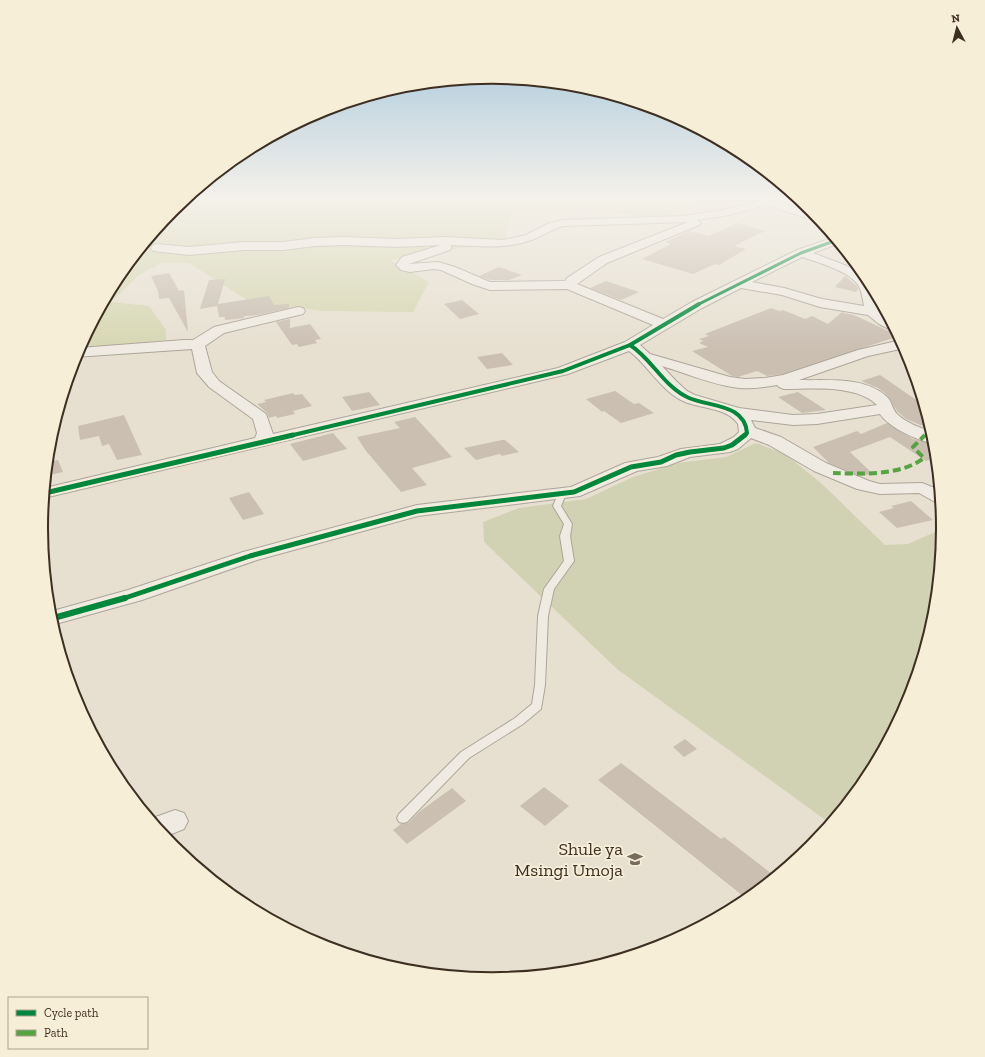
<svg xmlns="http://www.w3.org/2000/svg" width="985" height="1057" viewBox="0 0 985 1057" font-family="'Zilla Slab',serif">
<rect width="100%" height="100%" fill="#e7e0d1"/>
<path fill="#d6d7b3" d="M 185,200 L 718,200 L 658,219 L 582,208 L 511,212 L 505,241 L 390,260 L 429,282 L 413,312 L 323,311 L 250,302 L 189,263 L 162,263 L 140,274 L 111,302 L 149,306 L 166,330 L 166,340 L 78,350 L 117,277 L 173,209 Z"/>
<path fill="#d1d1b3" d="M 756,443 L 785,454 L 821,483 L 885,545 L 908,544 L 944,528 L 935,617 L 910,701 L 868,780 L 831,824 L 617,669 L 484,542 L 483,522 L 519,508 L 586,499 L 633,477 L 678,463 L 726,457 Z"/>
<g fill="#cbbfb2">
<path d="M 737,223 L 765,231 L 734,246 L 746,249 L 719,265 L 715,264 L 693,274 L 642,259 L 671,244 L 665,242 L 689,231 L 709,236 Z"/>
<path d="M 499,267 L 522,275 L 509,280 L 490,280 L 479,276 Z"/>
<path d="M 169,273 L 179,291 L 184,290 L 188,332 L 169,298 L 159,299 L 158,291 L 151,276 Z"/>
<path d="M 845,276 L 857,286 L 858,289 L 856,292 L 835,287 Z"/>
<path d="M 225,279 L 218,304 L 269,296 L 274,305 L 289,304 L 289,308 L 258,315 L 244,316 L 244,318 L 225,320 L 225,317 L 219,317 L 217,305 L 217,306 L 200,309 L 209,280 Z"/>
<path d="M 606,281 L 639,292 L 621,300 L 590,288 Z"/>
<path d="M 462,300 L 479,314 L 460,319 L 444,304 Z"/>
<path d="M 771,308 L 780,311 L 783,310 L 805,319 L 812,316 L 828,324 L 842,312 L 844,313 L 854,315 L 899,336 L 783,374 L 767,376 L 757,371 L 738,377 L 732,376 L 692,351 L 708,347 L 699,343 L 703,341 L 699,339 L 709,336 L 705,334 Z"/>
<path d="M 290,319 L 290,328 L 310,324 L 321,339 L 315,340 L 317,343 L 299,347 L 297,344 L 292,345 L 276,322 Z"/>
<path d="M 502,353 L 513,365 L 487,369 L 477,357 Z"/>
<path d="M 880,375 L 925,406 L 932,430 L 906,419 L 897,411 L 887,395 L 878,388 L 861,381 Z"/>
<path d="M 615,391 L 634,404 L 639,403 L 654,413 L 621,423 L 604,411 L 602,412 L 586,399 Z"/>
<path d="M 369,392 L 380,405 L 352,411 L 342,397 Z"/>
<path d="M 798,392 L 826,410 L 802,413 L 778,397 Z"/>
<path d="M 293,393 L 295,395 L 302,394 L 312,406 L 293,411 L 295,414 L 277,418 L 276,416 L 269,418 L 267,413 L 257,404 L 266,402 L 264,400 Z"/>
<path d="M 124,415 L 142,455 L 117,460 L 109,444 L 102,446 L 99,436 L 80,440 L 78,426 Z"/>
<path d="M 415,417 L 452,457 L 412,468 L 427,485 L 401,492 L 366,451 L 357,437 L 400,428 L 394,422 Z"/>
<path d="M 887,423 L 913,439 L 936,444 L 937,458 L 926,461 L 890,437 L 850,452 L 873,474 L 860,476 L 829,463 L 813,447 L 857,431 L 861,434 Z"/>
<path d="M 333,433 L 347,449 L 303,461 L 290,444 Z"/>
<path d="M 502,440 L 505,440 L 519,452 L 502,456 L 500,454 L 476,460 L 464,448 Z"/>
<path d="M 58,460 L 63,472 L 46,476 L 48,462 Z"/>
<path d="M 249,492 L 264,514 L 243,520 L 229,498 Z"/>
<path d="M 911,501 L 933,520 L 897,528 L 879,512 L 894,508 L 891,506 Z"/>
<path d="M 685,739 L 697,749 L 684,757 L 673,747 Z"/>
<path d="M 621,763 L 721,839 L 724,837 L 776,877 L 748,900 L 598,780 Z"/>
<path d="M 544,787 L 569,806 L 545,826 L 520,806 Z"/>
<path d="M 452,788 L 466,801 L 407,844 L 393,830 L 401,824 L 408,823 L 419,812 Z"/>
</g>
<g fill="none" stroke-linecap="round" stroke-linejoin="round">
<defs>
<path id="lane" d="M 562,491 L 566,494 L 561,506 L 572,524 L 570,536 L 574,561 L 554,589 L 548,616 L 545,685 L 541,709 L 523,724 L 469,758 L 407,822 L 403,823 L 399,822 L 397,818 L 399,814 L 461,752 L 515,718 L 532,704 L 535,685 L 538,616 L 544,589 L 564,561 L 560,536 L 564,524 L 553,506 L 558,494 Z"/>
<g id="street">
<path d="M 763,200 L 779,200 L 778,202 L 816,214 L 822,222 L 816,221 L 766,205 L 729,215 L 697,220 L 701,223 L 699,225 L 607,263 L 577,284 L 663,319 L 692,302 L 797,250 L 835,237 L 840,243 L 813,253 L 847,266 L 866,278 L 873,289 L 879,311 L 890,319 L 896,330 L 889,329 L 879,324 L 868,315 L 820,307 L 782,295 L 741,288 L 702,308 L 640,345 L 650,354 L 730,377 L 745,379 L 765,378 L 783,375 L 858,350 L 901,340 L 905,348 L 868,356 L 799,380 C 827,381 863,376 886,396 C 892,401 892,409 897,414 C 906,423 921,428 933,432 L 936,443 C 921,443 888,427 880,414 L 817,424 L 793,425 L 751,420 L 755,428 L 781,437 L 826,463 L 869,481 L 880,484 L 922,483 L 940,490 L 942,503 L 935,502 L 919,493 L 880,494 L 857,489 L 814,471 L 769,445 L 751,438 L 738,449 L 730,452 L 690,457 L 667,466 L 637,471 L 580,496 L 418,516 L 257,560 L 142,600 L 52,625 L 49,612 L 128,590 L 243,552 L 417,505 L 571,487 L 625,463 L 658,457 L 681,449 L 720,444 L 734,437 L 739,432 L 738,424 C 727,407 700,409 683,401 C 660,390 648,365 629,351 L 568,374 L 44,498 L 45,488 L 255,438 L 257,433 L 253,419 L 209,387 L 197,373 L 192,349 L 75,357 L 79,348 L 184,340 L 193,340 L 214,327 L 298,307 L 303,308 L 305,311 L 303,314 L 224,333 L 205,346 L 212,372 L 219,381 L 266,414 L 273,434 L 558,368 L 625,342 L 653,325 L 567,289 L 490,290 L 472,284 L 441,270 L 434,269 L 410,272 L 401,270 L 396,265 L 402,257 L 441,245 L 397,247 L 344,245 L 315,246 L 283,250 L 244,250 L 189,255 L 153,251 L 151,248 L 153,245 L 157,244 L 189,247 L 244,242 L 283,242 L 315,238 L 344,237 L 397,239 L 446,237 L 503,240 L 526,235 L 547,224 L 563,220 L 684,216 L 728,209 ZM 688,222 L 599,257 L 567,278 L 565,281 L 490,282 L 455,267 L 438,262 L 409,264 L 450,250 L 452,247 L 450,245 C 479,246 507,250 534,239 C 544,235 552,229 563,226 ZM 802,257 C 817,262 849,271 858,285 C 862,291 863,300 864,306 L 822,299 L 784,288 L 752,282 ZM 662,366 C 685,373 716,386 740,388 C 752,389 765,387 777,385 L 779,387 L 784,389 C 811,389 856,384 877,405 L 817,414 L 793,415 L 739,408 L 695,395 L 687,391 L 676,381 Z"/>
<path d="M 175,810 L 184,813 L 188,821 L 184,829 L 164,837 L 150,819 Z"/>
</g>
</defs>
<use href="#lane" stroke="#ada599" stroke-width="2"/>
<use href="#street" stroke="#ada599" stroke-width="2"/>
<use href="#lane" fill="#efebe3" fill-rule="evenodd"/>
<use href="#street" fill="#efebe3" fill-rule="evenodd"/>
<path stroke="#54a441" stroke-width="4" stroke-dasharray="8 4" stroke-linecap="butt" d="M 833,473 C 862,474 900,476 924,458 L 913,447 L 925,435"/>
<defs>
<path id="cycleway-far3" d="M 697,305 L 801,253 L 837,240"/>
<g id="cycleway-far2">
<path d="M 630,345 C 652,359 664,387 689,398 C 710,407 745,404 747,433 L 744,436"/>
<path d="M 289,436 L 563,371 L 630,345 L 699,304"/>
</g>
<g id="cycleway-far1">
<path d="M 45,493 L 293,435"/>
<path d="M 122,599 L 250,556 L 417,511 L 574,492 L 631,467 L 661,462 L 676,455 L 690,452 L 724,448 L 732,445 L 745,435"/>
</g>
<path id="cycleway" d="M 50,619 L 125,598"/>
</defs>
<use href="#cycleway-far3" stroke="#f7eed8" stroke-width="4.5"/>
<use href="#cycleway-far2" stroke="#f7eed8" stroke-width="6"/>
<use href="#cycleway-far1" stroke="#f7eed8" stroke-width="8"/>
<use href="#cycleway" stroke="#f7eed8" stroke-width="8"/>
<use href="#cycleway-far3" stroke="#00873e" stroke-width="3"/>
<use href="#cycleway-far2" stroke="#00873e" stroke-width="4"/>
<use href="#cycleway-far1" stroke="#00873e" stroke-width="5"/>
<use href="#cycleway" stroke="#00873e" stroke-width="6"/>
</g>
<linearGradient id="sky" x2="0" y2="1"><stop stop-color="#96bed9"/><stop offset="0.57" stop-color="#f4f1ea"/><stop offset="1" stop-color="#f4f1ea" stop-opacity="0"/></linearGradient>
<rect width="985" height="348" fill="url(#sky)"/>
<defs>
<symbol id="school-bare" viewBox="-9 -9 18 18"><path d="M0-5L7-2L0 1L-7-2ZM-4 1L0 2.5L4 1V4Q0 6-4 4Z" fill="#786c5e" stroke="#f7eed8" stroke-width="2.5" paint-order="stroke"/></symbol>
</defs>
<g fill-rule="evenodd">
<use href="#school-bare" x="624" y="848" width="22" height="22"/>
</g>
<g text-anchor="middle" stroke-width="3.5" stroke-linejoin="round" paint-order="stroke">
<g font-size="18" fill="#3d2e20" stroke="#f7eed8" text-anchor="end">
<text x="623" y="855">Shule ya<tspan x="623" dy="21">Msingi Umoja</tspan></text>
</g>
</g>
<path d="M0 0H985V1057H0ZM48 528a444 444 0 1 1 888 0a444 444 0 1 1-888 0Z" fill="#f7eed8" fill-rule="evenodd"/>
<path fill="none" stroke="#3d2e20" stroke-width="2" d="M48 528a444 444 0 1 1 888 0a444 444 0 1 1-888 0Z"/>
<rect x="8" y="997" width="140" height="52" fill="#f7eed8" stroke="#ada18e"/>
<rect x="16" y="1010" width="20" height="6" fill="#00873e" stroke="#ada18e"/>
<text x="44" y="1017" font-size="12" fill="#3d2e20">Cycle path</text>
<rect x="16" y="1030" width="20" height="6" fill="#54a441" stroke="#ada18e"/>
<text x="44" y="1037" font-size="12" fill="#3d2e20">Path</text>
<g transform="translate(957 28) rotate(353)" stroke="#f7eed8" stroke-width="3" paint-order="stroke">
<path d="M0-3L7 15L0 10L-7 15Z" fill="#3d2e20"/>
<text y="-6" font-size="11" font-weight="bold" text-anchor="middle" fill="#3d2e20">N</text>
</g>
</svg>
